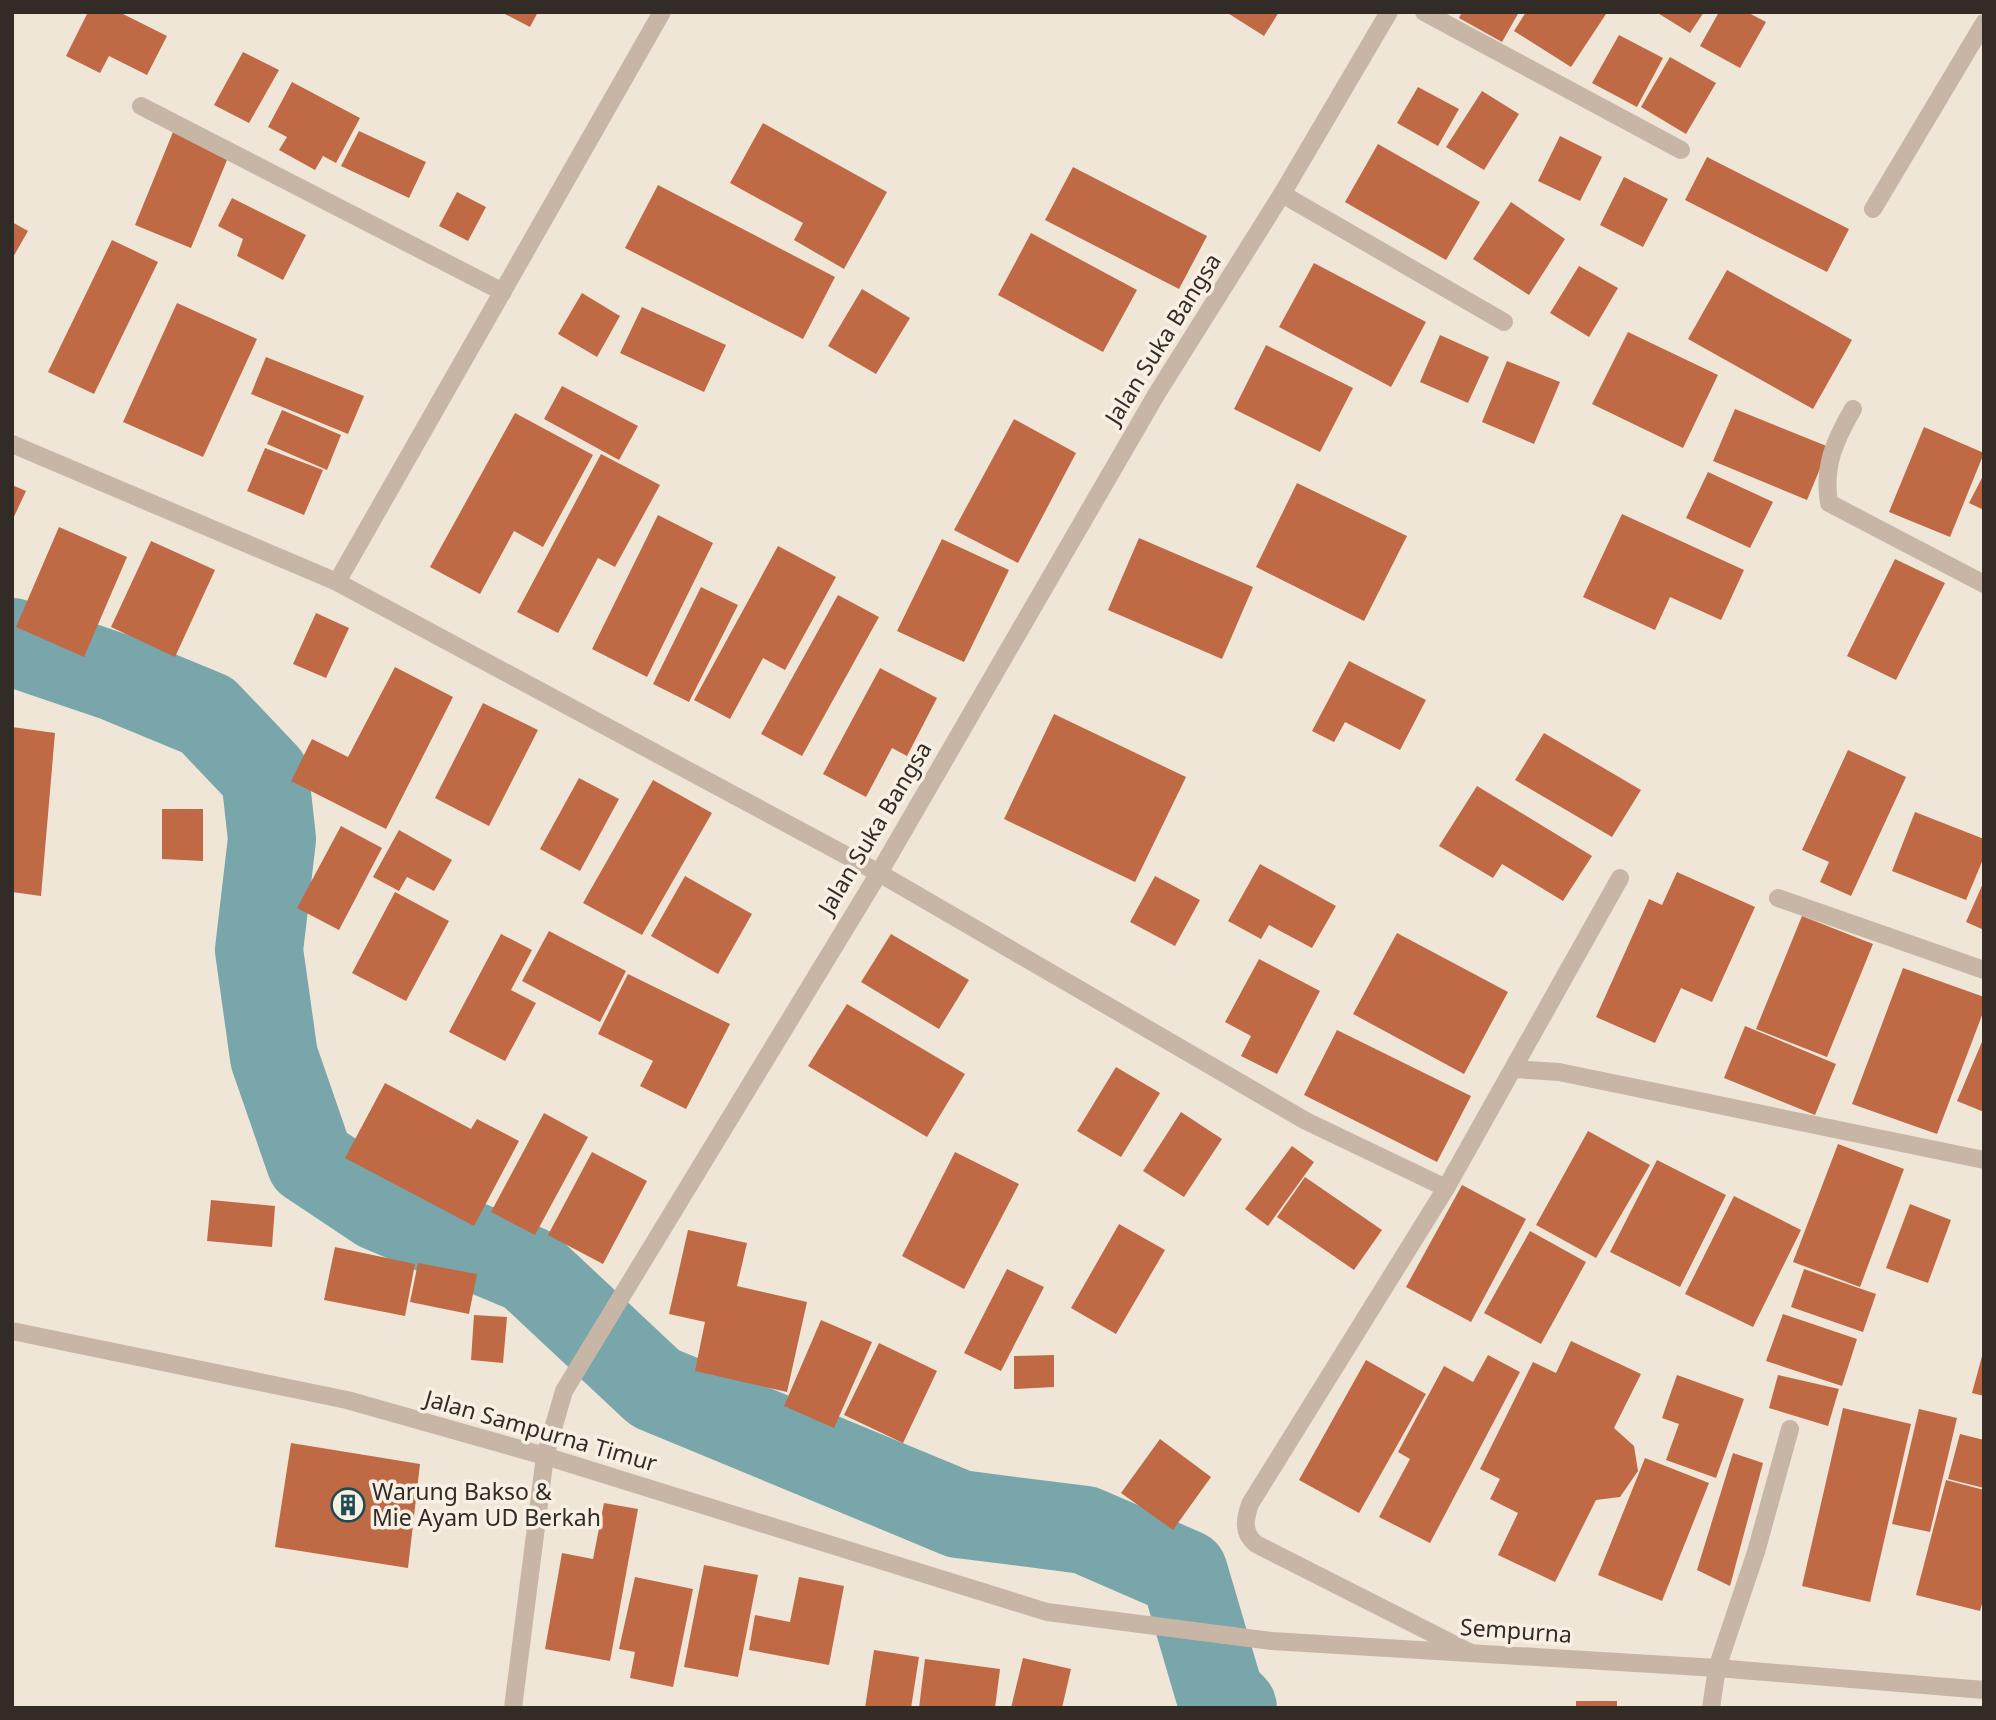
<svg xmlns="http://www.w3.org/2000/svg" width="1996" height="1720" viewBox="0 0 1996 1720" font-family="'Noto Sans',sans-serif">
<rect width="100%" height="100%" fill="#efe6d8"/>
<g fill="none" stroke-linecap="round" stroke-linejoin="round">
<path stroke="#78a6ab" stroke-width="88" d="M 12,642 L 115,677 L 207,715 L 265,776 L 272,839 L 259,950 L 274,1057 L 310,1161 L 379,1207 L 529,1270 L 655,1388 L 959,1514 L 1085,1530 L 1184,1573 L 1220,1695 L 1233,1708"/>
</g>
<g fill="#c06a45">
<path d="M 88,12 L 119,12 L 167,36 L 147,75 L 109,56 L 100,73 L 66,56 Z"/>
<path d="M 501,12 L 538,12 L 530,27 Z"/>
<path d="M 1226,12 L 1279,12 L 1264,36 Z"/>
<path d="M 1462,12 L 1519,12 L 1502,42 L 1459,18 Z"/>
<path d="M 1526,12 L 1604,12 L 1606,14 L 1571,67 L 1514,31 Z"/>
<path d="M 1656,12 L 1704,12 L 1690,33 Z"/>
<path d="M 1719,12 L 1747,12 L 1766,22 L 1740,68 L 1700,46 Z"/>
<path d="M 1619,35 L 1663,58 L 1637,107 L 1592,83 Z"/>
<path d="M 243,52 L 279,70 L 249,123 L 214,105 Z"/>
<path d="M 1670,57 L 1716,83 L 1686,134 L 1641,107 Z"/>
<path d="M 292,82 L 360,118 L 336,163 L 323,156 L 315,170 L 279,150 L 287,137 L 268,127 Z"/>
<path d="M 1418,87 L 1459,109 L 1438,146 L 1397,123 Z"/>
<path d="M 1482,91 L 1519,114 L 1484,170 L 1446,147 Z"/>
<path d="M 763,123 L 887,192 L 844,269 L 794,240 L 803,223 L 730,183 Z"/>
<path d="M 359,131 L 426,162 L 409,198 L 341,166 Z"/>
<path d="M 173,132 L 229,155 L 191,248 L 135,225 Z"/>
<path d="M 1560,136 L 1602,157 L 1580,201 L 1538,181 Z"/>
<path d="M 1378,144 L 1480,202 L 1446,260 L 1345,202 Z"/>
<path d="M 1707,157 L 1849,229 L 1827,272 L 1685,200 Z"/>
<path d="M 1073,167 L 1207,236 L 1179,289 L 1045,220 Z"/>
<path d="M 1624,177 L 1668,199 L 1643,247 L 1600,225 Z"/>
<path d="M 658,185 L 835,277 L 803,339 L 625,248 Z"/>
<path d="M 457,192 L 486,207 L 468,241 L 439,226 Z"/>
<path d="M 232,198 L 306,235 L 283,280 L 237,256 L 243,239 L 218,226 Z"/>
<path d="M 1511,202 L 1565,239 L 1529,295 L 1473,259 Z"/>
<path d="M 12,222 L 28,231 L 12,259 Z"/>
<path d="M 1031,233 L 1137,290 L 1103,352 L 998,295 Z"/>
<path d="M 112,240 L 158,262 L 94,394 L 48,372 Z"/>
<path d="M 1314,263 L 1426,322 L 1391,387 L 1279,327 Z"/>
<path d="M 1579,266 L 1618,288 L 1589,337 L 1550,313 Z"/>
<path d="M 1727,270 L 1852,340 L 1813,409 L 1688,339 Z"/>
<path d="M 862,289 L 910,318 L 876,374 L 828,346 Z"/>
<path d="M 582,293 L 620,316 L 597,357 L 558,334 Z"/>
<path d="M 177,303 L 257,339 L 203,457 L 123,422 Z"/>
<path d="M 642,307 L 726,345 L 704,392 L 620,353 Z"/>
<path d="M 1628,332 L 1718,375 L 1683,448 L 1592,404 Z"/>
<path d="M 1440,335 L 1489,357 L 1468,403 L 1420,382 Z"/>
<path d="M 1266,345 L 1353,388 L 1320,452 L 1234,409 Z"/>
<path d="M 266,357 L 364,396 L 348,434 L 251,394 Z"/>
<path d="M 1507,361 L 1560,382 L 1534,444 L 1482,422 Z"/>
<path d="M 562,386 L 638,426 L 619,460 L 544,419 Z"/>
<path d="M 1735,409 L 1829,447 L 1807,500 L 1713,461 Z"/>
<path d="M 282,410 L 341,435 L 327,470 L 267,444 Z"/>
<path d="M 515,413 L 593,455 L 543,547 L 514,531 L 480,594 L 430,567 Z"/>
<path d="M 1014,419 L 1076,453 L 1018,563 L 954,530 Z"/>
<path d="M 1924,427 L 1984,453 L 1950,537 L 1889,512 Z"/>
<path d="M 265,448 L 323,470 L 304,515 L 247,491 Z"/>
<path d="M 601,454 L 660,485 L 615,567 L 598,558 L 558,633 L 517,612 Z"/>
<path d="M 1708,472 L 1773,502 L 1750,548 L 1686,518 Z"/>
<path d="M 1984,474 L 1984,510 L 1969,503 Z"/>
<path d="M 1297,483 L 1407,536 L 1364,621 L 1256,567 Z"/>
<path d="M 12,485 L 26,491 L 12,521 Z"/>
<path d="M 1622,514 L 1744,570 L 1721,620 L 1670,597 L 1655,630 L 1583,597 Z"/>
<path d="M 658,515 L 713,543 L 647,677 L 592,649 Z"/>
<path d="M 59,527 L 127,557 L 84,657 L 16,627 Z"/>
<path d="M 1139,538 L 1253,587 L 1222,659 L 1108,610 Z"/>
<path d="M 942,539 L 1009,570 L 964,662 L 897,631 Z"/>
<path d="M 151,541 L 215,570 L 175,657 L 111,627 Z"/>
<path d="M 778,546 L 836,577 L 785,670 L 763,658 L 730,719 L 694,700 Z"/>
<path d="M 1895,559 L 1945,583 L 1896,680 L 1847,656 Z"/>
<path d="M 701,587 L 738,605 L 689,702 L 653,684 Z"/>
<path d="M 838,595 L 879,617 L 802,756 L 761,734 Z"/>
<path d="M 316,613 L 349,628 L 326,678 L 293,664 Z"/>
<path d="M 1349,661 L 1426,700 L 1400,750 L 1345,722 L 1334,742 L 1312,731 Z"/>
<path d="M 395,667 L 453,697 L 386,829 L 291,781 L 312,739 L 348,757 Z"/>
<path d="M 880,668 L 937,698 L 907,756 L 892,748 L 866,797 L 823,774 Z"/>
<path d="M 483,703 L 538,730 L 489,826 L 435,798 Z"/>
<path d="M 1054,714 L 1186,777 L 1135,882 L 1004,819 Z"/>
<path d="M 12,727 L 55,733 L 41,896 L 12,892 Z"/>
<path d="M 1544,733 L 1641,790 L 1612,837 L 1515,780 Z"/>
<path d="M 1848,750 L 1906,777 L 1851,896 L 1820,882 L 1829,862 L 1802,850 Z"/>
<path d="M 579,778 L 619,799 L 580,871 L 540,849 Z"/>
<path d="M 653,780 L 712,813 L 642,935 L 583,903 Z"/>
<path d="M 1477,786 L 1592,856 L 1563,901 L 1502,864 L 1493,878 L 1439,846 Z"/>
<path d="M 162,809 L 203,809 L 203,861 L 162,859 Z"/>
<path d="M 1915,812 L 1984,839 L 1984,857 L 1966,900 L 1892,871 Z"/>
<path d="M 341,826 L 382,848 L 339,930 L 297,908 Z"/>
<path d="M 399,830 L 452,860 L 434,891 L 407,877 L 399,891 L 373,877 Z"/>
<path d="M 1260,864 L 1336,906 L 1312,948 L 1269,925 L 1261,939 L 1228,921 Z"/>
<path d="M 1677,872 L 1755,907 L 1712,1002 L 1681,988 L 1655,1043 L 1596,1017 L 1649,899 L 1662,905 Z"/>
<path d="M 685,876 L 752,914 L 718,974 L 651,936 Z"/>
<path d="M 1155,876 L 1200,900 L 1175,946 L 1130,922 Z"/>
<path d="M 1984,881 L 1984,930 L 1966,922 Z"/>
<path d="M 395,892 L 449,921 L 406,1001 L 352,973 Z"/>
<path d="M 1802,916 L 1873,944 L 1827,1057 L 1756,1029 Z"/>
<path d="M 549,931 L 626,971 L 600,1022 L 522,981 Z"/>
<path d="M 1397,933 L 1508,992 L 1464,1074 L 1353,1014 Z"/>
<path d="M 501,934 L 532,950 L 511,990 L 536,1003 L 505,1061 L 449,1032 Z"/>
<path d="M 891,934 L 969,980 L 939,1029 L 861,982 Z"/>
<path d="M 1259,959 L 1320,991 L 1277,1074 L 1241,1056 L 1251,1036 L 1225,1022 Z"/>
<path d="M 1903,968 L 1984,997 L 1984,1010 L 1937,1134 L 1852,1104 Z"/>
<path d="M 628,974 L 730,1024 L 686,1109 L 640,1086 L 653,1061 L 598,1034 Z"/>
<path d="M 847,1004 L 965,1074 L 927,1137 L 808,1066 Z"/>
<path d="M 1745,1026 L 1836,1064 L 1815,1115 L 1724,1078 Z"/>
<path d="M 1337,1030 L 1471,1096 L 1437,1162 L 1304,1095 Z"/>
<path d="M 1984,1037 L 1984,1112 L 1957,1101 Z"/>
<path d="M 1116,1067 L 1160,1093 L 1121,1157 L 1077,1131 Z"/>
<path d="M 385,1083 L 471,1129 L 477,1119 L 519,1141 L 474,1226 L 345,1158 Z"/>
<path d="M 1181,1112 L 1222,1139 L 1184,1197 L 1143,1171 Z"/>
<path d="M 544,1113 L 588,1137 L 535,1235 L 491,1212 Z"/>
<path d="M 1588,1131 L 1650,1165 L 1596,1258 L 1536,1225 Z"/>
<path d="M 1838,1144 L 1904,1169 L 1860,1287 L 1793,1262 Z"/>
<path d="M 1292,1146 L 1314,1162 L 1268,1226 L 1245,1209 Z"/>
<path d="M 592,1152 L 647,1181 L 603,1264 L 548,1235 Z"/>
<path d="M 955,1152 L 1019,1184 L 964,1289 L 902,1256 Z"/>
<path d="M 1657,1160 L 1726,1195 L 1680,1287 L 1610,1252 Z"/>
<path d="M 1305,1177 L 1382,1230 L 1354,1270 L 1277,1217 Z"/>
<path d="M 1462,1185 L 1526,1219 L 1471,1322 L 1406,1287 Z"/>
<path d="M 1734,1196 L 1801,1230 L 1753,1327 L 1685,1294 Z"/>
<path d="M 211,1200 L 275,1206 L 272,1247 L 207,1241 Z"/>
<path d="M 1910,1204 L 1951,1220 L 1928,1283 L 1886,1268 Z"/>
<path d="M 1119,1224 L 1165,1250 L 1116,1334 L 1071,1308 Z"/>
<path d="M 688,1230 L 747,1243 L 737,1286 L 807,1302 L 787,1392 L 695,1371 L 705,1322 L 669,1314 Z"/>
<path d="M 1530,1231 L 1586,1262 L 1541,1344 L 1484,1313 Z"/>
<path d="M 335,1247 L 415,1264 L 405,1316 L 324,1300 Z"/>
<path d="M 418,1263 L 477,1274 L 469,1314 L 410,1302 Z"/>
<path d="M 1007,1269 L 1044,1287 L 1001,1371 L 964,1353 Z"/>
<path d="M 1804,1269 L 1876,1294 L 1863,1332 L 1791,1307 Z"/>
<path d="M 1783,1314 L 1857,1339 L 1842,1386 L 1766,1361 Z"/>
<path d="M 474,1315 L 507,1317 L 503,1363 L 471,1360 Z"/>
<path d="M 821,1320 L 872,1342 L 834,1428 L 784,1406 Z"/>
<path d="M 1571,1341 L 1641,1374 L 1614,1428 L 1634,1446 L 1638,1471 L 1620,1497 L 1596,1500 L 1555,1582 L 1498,1555 L 1518,1513 L 1490,1499 L 1500,1479 L 1480,1469 L 1533,1362 L 1556,1373 Z"/>
<path d="M 879,1343 L 937,1371 L 903,1443 L 844,1415 Z"/>
<path d="M 1984,1349 L 1984,1396 L 1972,1393 Z"/>
<path d="M 1054,1355 L 1054,1387 L 1014,1389 L 1014,1356 Z"/>
<path d="M 1488,1355 L 1520,1372 L 1430,1543 L 1379,1517 L 1410,1459 L 1398,1452 L 1444,1366 L 1473,1382 Z"/>
<path d="M 1366,1360 L 1426,1394 L 1359,1513 L 1299,1480 Z"/>
<path d="M 1677,1375 L 1744,1399 L 1716,1478 L 1666,1460 L 1679,1424 L 1662,1418 Z"/>
<path d="M 1778,1375 L 1839,1389 L 1828,1426 L 1769,1408 Z"/>
<path d="M 1843,1408 L 1911,1424 L 1870,1602 L 1802,1586 Z"/>
<path d="M 1919,1409 L 1957,1418 L 1930,1532 L 1892,1524 Z"/>
<path d="M 1960,1434 L 1984,1440 L 1984,1488 L 1948,1479 Z"/>
<path d="M 1160,1439 L 1211,1477 L 1173,1530 L 1121,1493 Z"/>
<path d="M 291,1443 L 420,1464 L 408,1568 L 275,1547 Z"/>
<path d="M 1733,1453 L 1763,1463 L 1730,1586 L 1697,1570 Z"/>
<path d="M 1645,1458 L 1709,1483 L 1662,1601 L 1598,1575 Z"/>
<path d="M 1946,1480 L 1984,1490 L 1984,1596 L 1980,1611 L 1916,1595 Z"/>
<path d="M 604,1503 L 638,1509 L 610,1661 L 545,1649 L 562,1553 L 593,1559 Z"/>
<path d="M 704,1565 L 758,1575 L 738,1677 L 684,1667 Z"/>
<path d="M 635,1577 L 693,1589 L 673,1687 L 630,1678 L 635,1652 L 619,1649 Z"/>
<path d="M 799,1577 L 844,1586 L 829,1665 L 749,1650 L 755,1615 L 790,1622 Z"/>
<path d="M 874,1650 L 919,1657 L 911,1708 L 865,1708 Z"/>
<path d="M 1023,1658 L 1071,1669 L 1062,1708 L 1011,1708 Z"/>
<path d="M 925,1659 L 1000,1669 L 995,1708 L 919,1708 Z"/>
<rect x="1576" y="1701" width="41" height="7"/>
</g>
<g fill="none" stroke-linecap="round" stroke-linejoin="round">
<path stroke="#c7b6a5" stroke-width="18" d="M 1873,209 L 1984,23"/>
<g stroke="#c7b6a5" stroke-width="18">
<path d="M 1424,12 L 1681,150"/>
<path d="M 141,106 L 503,292"/>
<path d="M 1282,194 L 1504,322"/>
<path d="M 1853,409 C 1835,440 1823,466 1829,503 L 1984,584"/>
<path d="M 12,444 L 337,582 L 879,873 L 1306,1121 L 1446,1188"/>
<path d="M 337,582 L 662,12"/>
<path d="M 1778,898 L 1984,970"/>
<path d="M 1514,1069 L 1559,1072 L 1984,1160"/>
<path d="M 1469,1652 L 1256,1544 C 1242,1533 1245,1519 1250,1504 L 1446,1188 L 1620,878"/>
<path d="M 513,1708 L 545,1456 L 564,1391 L 879,873 L 1156,395 L 1282,194 L 1389,12"/>
<path d="M 1711,1708 L 1717,1668 L 1756,1552 L 1790,1429"/>
</g>
<path stroke="#c7b6a5" stroke-width="18" d="M 12,1331 L 347,1400 L 545,1456 L 1047,1612 L 1272,1641 L 1717,1668 L 1984,1690"/>
</g>
<defs>
<symbol id="building-ring" viewBox="-11 -11 22 22"><circle r="9.5" fill="#f8f0e4" stroke="#1e4c52" stroke-width="1.5"/><path d="M-4-6H4V6H1V3H-1V6H-4ZM-2.5-4.3h1.7v1.8h-1.7ZM.8-4.3h1.7v1.8H.8ZM-2.5-1h1.7V.8h-1.7ZM.8-1h1.7V.8H.8Z" fill="#1e4c52"/></symbol>
</defs>
<g fill-rule="evenodd">
<use href="#building-ring" x="329" y="1486" width="38" height="38"/>
</g>
<g text-anchor="middle" stroke-width="7" stroke-linejoin="round" paint-order="stroke">
<g font-size="23" fill="#332b26" stroke="#f8f0e4">
<text transform="translate(1163 339) rotate(-58)" y="8">Jalan Suka Bangsa</text>
<text transform="translate(875 828) rotate(-59)" y="8">Jalan Suka Bangsa</text>
<text transform="translate(541 1431) rotate(16)" y="8">Jalan Sampurna Timur</text>
<text transform="translate(1516 1631) rotate(4)" y="8">Sempurna</text>
</g>
<g font-size="23" fill="#332b26" stroke="#f8f0e4" text-anchor="start">
<text x="372" y="1500">Warung Bakso &amp;<tspan x="372" dy="26">Mie Ayam UD Berkah</tspan></text>
</g>
</g>
<rect width="1996" height="1720" fill="none" stroke="#332b26" stroke-width="28"/>
</svg>
